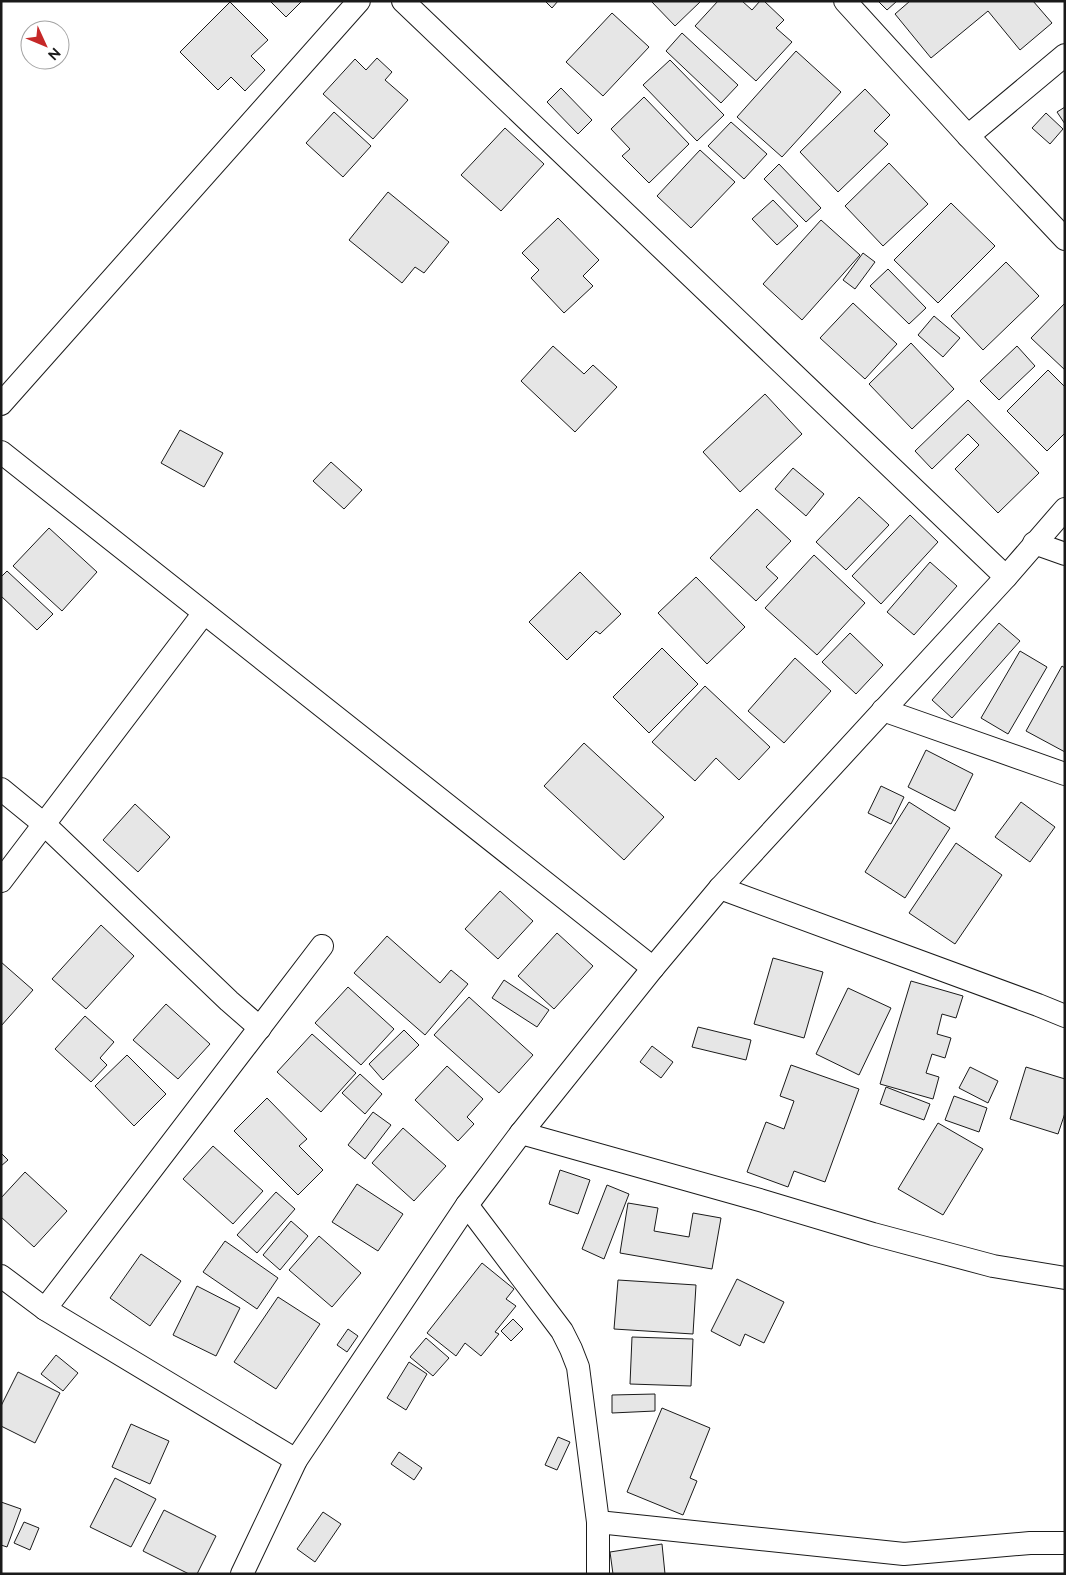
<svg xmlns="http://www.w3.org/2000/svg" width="1066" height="1575" viewBox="0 0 1066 1575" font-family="Raleway,sans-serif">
<rect width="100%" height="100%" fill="#fff"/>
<g fill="#e6e6e6" stroke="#1a1a1a">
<path d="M 270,1 L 302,1 L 286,17 Z"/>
<path d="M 545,1 L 558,1 L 552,8 Z"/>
<path d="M 651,1 L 701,1 L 675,26 Z"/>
<path d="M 718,1 L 742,1 L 752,10 L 760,1 L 764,1 L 784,20 L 776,28 L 792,42 L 756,81 L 695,26 Z"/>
<path d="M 878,1 L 897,1 L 887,10 Z"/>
<path d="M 910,1 L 1033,1 L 1052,23 L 1020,50 L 988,11 L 931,58 L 895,14 Z"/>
<path d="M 230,2 L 268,40 L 251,56 L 265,70 L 245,91 L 231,77 L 218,90 L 180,52 Z"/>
<path d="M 612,13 L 649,47 L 603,96 L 566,62 Z"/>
<path d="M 682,33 L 738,85 L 721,103 L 666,51 Z"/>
<path d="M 796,51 L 841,92 L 782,157 L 737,117 Z"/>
<path d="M 377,58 L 392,72 L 385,80 L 408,100 L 373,139 L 323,94 L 355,59 L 366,70 Z"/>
<path d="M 670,60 L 724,115 L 697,141 L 643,85 Z"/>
<path d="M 561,88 L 592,120 L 578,134 L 547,102 Z"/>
<path d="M 865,89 L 890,115 L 874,131 L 888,144 L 838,192 L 800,152 Z"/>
<path d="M 644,97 L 689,144 L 649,183 L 622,156 L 630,149 L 611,129 Z"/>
<path d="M 1065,107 L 1065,124 L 1057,112 Z"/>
<path d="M 334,112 L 371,146 L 343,177 L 306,143 Z"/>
<path d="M 1046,113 L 1063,129 L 1050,144 L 1032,128 Z"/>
<path d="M 731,122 L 767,154 L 744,179 L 708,146 Z"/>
<path d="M 505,128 L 544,164 L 501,211 L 461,175 Z"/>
<path d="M 700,150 L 735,182 L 691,228 L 657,196 Z"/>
<path d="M 889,163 L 928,204 L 883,246 L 845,206 Z"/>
<path d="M 779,164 L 821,208 L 806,222 L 764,179 Z"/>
<path d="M 388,192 L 449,242 L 424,273 L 415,267 L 402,283 L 349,240 Z"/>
<path d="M 773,200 L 798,226 L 777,245 L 752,219 Z"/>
<path d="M 951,203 L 995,246 L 938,303 L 894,260 Z"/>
<path d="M 558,218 L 599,260 L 583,276 L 593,286 L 564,313 L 531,278 L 539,270 L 522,253 Z"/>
<path d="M 821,220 L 860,255 L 802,320 L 763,284 Z"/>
<path d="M 863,253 L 875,262 L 855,289 L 843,280 Z"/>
<path d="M 1006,262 L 1039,296 L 983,350 L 951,316 Z"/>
<path d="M 888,269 L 926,308 L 909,324 L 870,286 Z"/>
<path d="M 853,303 L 897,344 L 865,379 L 820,338 Z"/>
<path d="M 1065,303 L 1065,370 L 1031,338 Z"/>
<path d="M 934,316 L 960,338 L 943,357 L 918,335 Z"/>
<path d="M 911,343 L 954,389 L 912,429 L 869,384 Z"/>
<path d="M 553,346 L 584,374 L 593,365 L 617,387 L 575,432 L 521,381 Z"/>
<path d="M 1017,346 L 1035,366 L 999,400 L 980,381 Z"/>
<path d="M 1048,370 L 1065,387 L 1065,433 L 1047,451 L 1007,411 Z"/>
<path d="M 765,394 L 802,434 L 740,492 L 703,452 Z"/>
<path d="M 968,400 L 1039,473 L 998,513 L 955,469 L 979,445 L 968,434 L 932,469 L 915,451 Z"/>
<path d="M 180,430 L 223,453 L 204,487 L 161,463 Z"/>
<path d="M 331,462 L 362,490 L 344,509 L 313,481 Z"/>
<path d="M 793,468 L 824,494 L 806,516 L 775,489 Z"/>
<path d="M 859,497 L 889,525 L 846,570 L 816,542 Z"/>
<path d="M 757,509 L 791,541 L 766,567 L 778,578 L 756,601 L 710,558 Z"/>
<path d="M 910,515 L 938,542 L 881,604 L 852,576 Z"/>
<path d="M 49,528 L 97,572 L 62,611 L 13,566 Z"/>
<path d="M 814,555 L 865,603 L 817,655 L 765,608 Z"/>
<path d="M 930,562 L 957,586 L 914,635 L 887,612 Z"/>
<path d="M 7,571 L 53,614 L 37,630 L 1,596 L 1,577 Z"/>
<path d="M 580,572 L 621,614 L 600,634 L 596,631 L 567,660 L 529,622 Z"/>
<path d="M 696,577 L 745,627 L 707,664 L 658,613 Z"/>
<path d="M 999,623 L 1020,641 L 952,718 L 932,700 Z"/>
<path d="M 850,633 L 883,665 L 856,694 L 822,662 Z"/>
<path d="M 662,648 L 698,684 L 649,733 L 613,697 Z"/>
<path d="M 1020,651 L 1047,667 L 1008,734 L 981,718 Z"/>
<path d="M 795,658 L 831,691 L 784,743 L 748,711 Z"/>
<path d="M 1062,666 L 1065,668 L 1065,752 L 1026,731 Z"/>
<path d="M 705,686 L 770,747 L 739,780 L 716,758 L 695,781 L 652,742 Z"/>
<path d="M 584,743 L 664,817 L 624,860 L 544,786 Z"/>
<path d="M 926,750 L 973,774 L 955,811 L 908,787 Z"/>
<path d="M 881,786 L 904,797 L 891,824 L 868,813 Z"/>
<path d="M 909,802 L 950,828 L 905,898 L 865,872 Z"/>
<path d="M 1021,802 L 1055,827 L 1030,862 L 995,837 Z"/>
<path d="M 135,804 L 170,837 L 138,872 L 103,840 Z"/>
<path d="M 956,843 L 1002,875 L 955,944 L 909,913 Z"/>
<path d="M 500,891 L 533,921 L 498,959 L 465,929 Z"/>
<path d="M 101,925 L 134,956 L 86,1009 L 52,979 Z"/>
<path d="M 557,933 L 593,966 L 554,1009 L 518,976 Z"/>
<path d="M 387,936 L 440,983 L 451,970 L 468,984 L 425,1035 L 354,973 Z"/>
<path d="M 773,958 L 823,972 L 804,1038 L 754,1024 Z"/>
<path d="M 1,962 L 33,990 L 1,1026 Z"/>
<path d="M 504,980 L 549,1010 L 537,1027 L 492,998 Z"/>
<path d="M 911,981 L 963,996 L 956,1018 L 942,1014 L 937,1034 L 951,1038 L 945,1058 L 932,1054 L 926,1073 L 939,1077 L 933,1099 L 880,1084 Z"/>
<path d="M 348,987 L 394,1029 L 361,1065 L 315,1023 Z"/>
<path d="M 848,988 L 891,1008 L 859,1075 L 816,1054 Z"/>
<path d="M 469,997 L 533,1055 L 499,1093 L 434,1035 Z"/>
<path d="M 166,1004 L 210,1044 L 178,1079 L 133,1040 Z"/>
<path d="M 85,1016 L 114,1042 L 100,1058 L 107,1065 L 91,1082 L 55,1049 Z"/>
<path d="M 698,1027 L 751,1040 L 746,1060 L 692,1047 Z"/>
<path d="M 404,1030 L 419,1045 L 383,1080 L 369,1064 Z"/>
<path d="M 312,1034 L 356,1073 L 321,1112 L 277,1072 Z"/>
<path d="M 652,1046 L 673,1062 L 661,1078 L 640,1062 Z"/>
<path d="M 127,1055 L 166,1094 L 134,1126 L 95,1086 Z"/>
<path d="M 791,1065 L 859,1089 L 825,1182 L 794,1171 L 788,1187 L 747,1172 L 766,1122 L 784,1129 L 794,1101 L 780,1096 Z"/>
<path d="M 447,1066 L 483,1099 L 467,1117 L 474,1124 L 458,1141 L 415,1100 Z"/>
<path d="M 970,1067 L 998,1081 L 988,1103 L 959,1088 Z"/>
<path d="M 1026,1067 L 1065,1079 L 1065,1113 L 1058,1134 L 1010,1119 Z"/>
<path d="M 360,1074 L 382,1094 L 365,1114 L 342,1093 Z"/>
<path d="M 886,1087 L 930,1104 L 924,1120 L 880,1104 Z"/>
<path d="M 954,1096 L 987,1108 L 979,1132 L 945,1120 Z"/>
<path d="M 267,1098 L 307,1139 L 299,1146 L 323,1170 L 298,1195 L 234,1131 Z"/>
<path d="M 373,1112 L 391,1125 L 365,1159 L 348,1145 Z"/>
<path d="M 938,1123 L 983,1149 L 943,1215 L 898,1189 Z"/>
<path d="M 403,1128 L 446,1166 L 414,1201 L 372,1163 Z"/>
<path d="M 213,1146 L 263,1191 L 233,1224 L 183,1179 Z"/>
<path d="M 1,1153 L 8,1160 L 1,1166 Z"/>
<path d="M 560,1170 L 590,1180 L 578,1214 L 549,1204 Z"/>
<path d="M 25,1172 L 67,1211 L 34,1247 L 1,1217 L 1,1198 Z"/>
<path d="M 357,1184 L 403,1214 L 378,1251 L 332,1222 Z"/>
<path d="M 607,1185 L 629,1194 L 604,1259 L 582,1249 Z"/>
<path d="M 276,1192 L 295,1209 L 257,1253 L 237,1235 Z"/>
<path d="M 628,1203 L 658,1208 L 654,1231 L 689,1237 L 693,1213 L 721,1218 L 712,1269 L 620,1253 Z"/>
<path d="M 291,1221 L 308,1236 L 280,1270 L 263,1255 Z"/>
<path d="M 319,1236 L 361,1273 L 332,1307 L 289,1270 Z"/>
<path d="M 225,1241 L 278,1278 L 257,1309 L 203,1272 Z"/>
<path d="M 141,1254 L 181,1281 L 150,1326 L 110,1298 Z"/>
<path d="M 482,1263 L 514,1289 L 506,1299 L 516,1306 L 495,1332 L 499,1334 L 481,1356 L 465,1343 L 456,1356 L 427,1333 Z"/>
<path d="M 737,1279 L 784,1302 L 764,1343 L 745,1334 L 740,1346 L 711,1331 Z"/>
<path d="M 618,1280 L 696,1285 L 693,1334 L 614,1329 Z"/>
<path d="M 197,1286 L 240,1308 L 216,1356 L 173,1335 Z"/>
<path d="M 278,1297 L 320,1324 L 276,1389 L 234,1362 Z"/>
<path d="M 513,1319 L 523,1329 L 511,1341 L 501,1331 Z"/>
<path d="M 348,1329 L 358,1336 L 347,1352 L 337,1345 Z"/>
<path d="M 632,1337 L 693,1339 L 691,1386 L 630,1384 Z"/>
<path d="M 426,1338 L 449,1358 L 433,1376 L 410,1357 Z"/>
<path d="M 56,1355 L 78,1373 L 63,1391 L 41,1374 Z"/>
<path d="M 409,1362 L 427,1374 L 406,1410 L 387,1398 Z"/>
<path d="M 18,1372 L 60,1393 L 35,1443 L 1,1426 L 1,1406 Z"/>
<path d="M 655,1394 L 655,1411 L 612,1413 L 612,1395 Z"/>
<path d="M 662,1408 L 710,1428 L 690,1478 L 697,1481 L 683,1515 L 627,1492 Z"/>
<path d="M 131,1424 L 169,1441 L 150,1484 L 112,1467 Z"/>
<path d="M 558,1437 L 570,1442 L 557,1470 L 545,1465 Z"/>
<path d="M 399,1452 L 422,1468 L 414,1480 L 391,1464 Z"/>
<path d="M 115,1478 L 156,1499 L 131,1547 L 90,1527 Z"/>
<path d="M 1,1502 L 21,1509 L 7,1547 L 1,1545 Z"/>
<path d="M 164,1510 L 216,1536 L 197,1574 L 189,1574 L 143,1551 Z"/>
<path d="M 323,1512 L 341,1524 L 315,1562 L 297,1549 Z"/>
<path d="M 24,1522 L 39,1528 L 30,1550 L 14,1543 Z"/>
<path d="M 662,1544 L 665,1574 L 613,1574 L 610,1552 Z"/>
</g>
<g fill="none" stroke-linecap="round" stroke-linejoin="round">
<defs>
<g id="minor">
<path d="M 403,1 L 1006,577"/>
<path d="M 845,1 L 968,136 L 1065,239"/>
<path d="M 968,136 L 1065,55"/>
<path d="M 1,404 L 359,1"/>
<path d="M 1,452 L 653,968"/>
<path d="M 1034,543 L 1065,554"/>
<path d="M 883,710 L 1065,774"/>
<path d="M 1,789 L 45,825 L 229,1001 L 260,1028"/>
<path d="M 1,881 L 204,613"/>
<path d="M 720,888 L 1038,1005 L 1065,1016"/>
<path d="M 521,1133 L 763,1201 L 873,1234 L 993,1266 L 1065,1278"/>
<path d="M 467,1205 L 562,1331 L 571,1349 L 578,1367 L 598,1522 L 598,1574"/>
<path d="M 1,1276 L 45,1309 L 296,1460"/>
<path d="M 45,1309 L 322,946"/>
<path d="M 598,1522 L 904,1554 L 1030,1543 L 1065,1543"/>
<path d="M 242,1574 L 296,1460 L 467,1205 L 521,1133 L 653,968 L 720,888 L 1006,577 L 1065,509"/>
</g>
</defs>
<use href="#minor" stroke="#1a1a1a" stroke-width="24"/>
<use href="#minor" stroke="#fff" stroke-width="22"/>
</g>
<rect width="1066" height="1575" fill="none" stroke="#1a1a1a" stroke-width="5"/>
<g transform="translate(45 45) rotate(134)"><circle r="24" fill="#ffffff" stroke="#a3a3a3"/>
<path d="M0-4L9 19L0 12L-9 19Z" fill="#c62828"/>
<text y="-8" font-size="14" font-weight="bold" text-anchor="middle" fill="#1a1a1a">N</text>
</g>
</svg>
